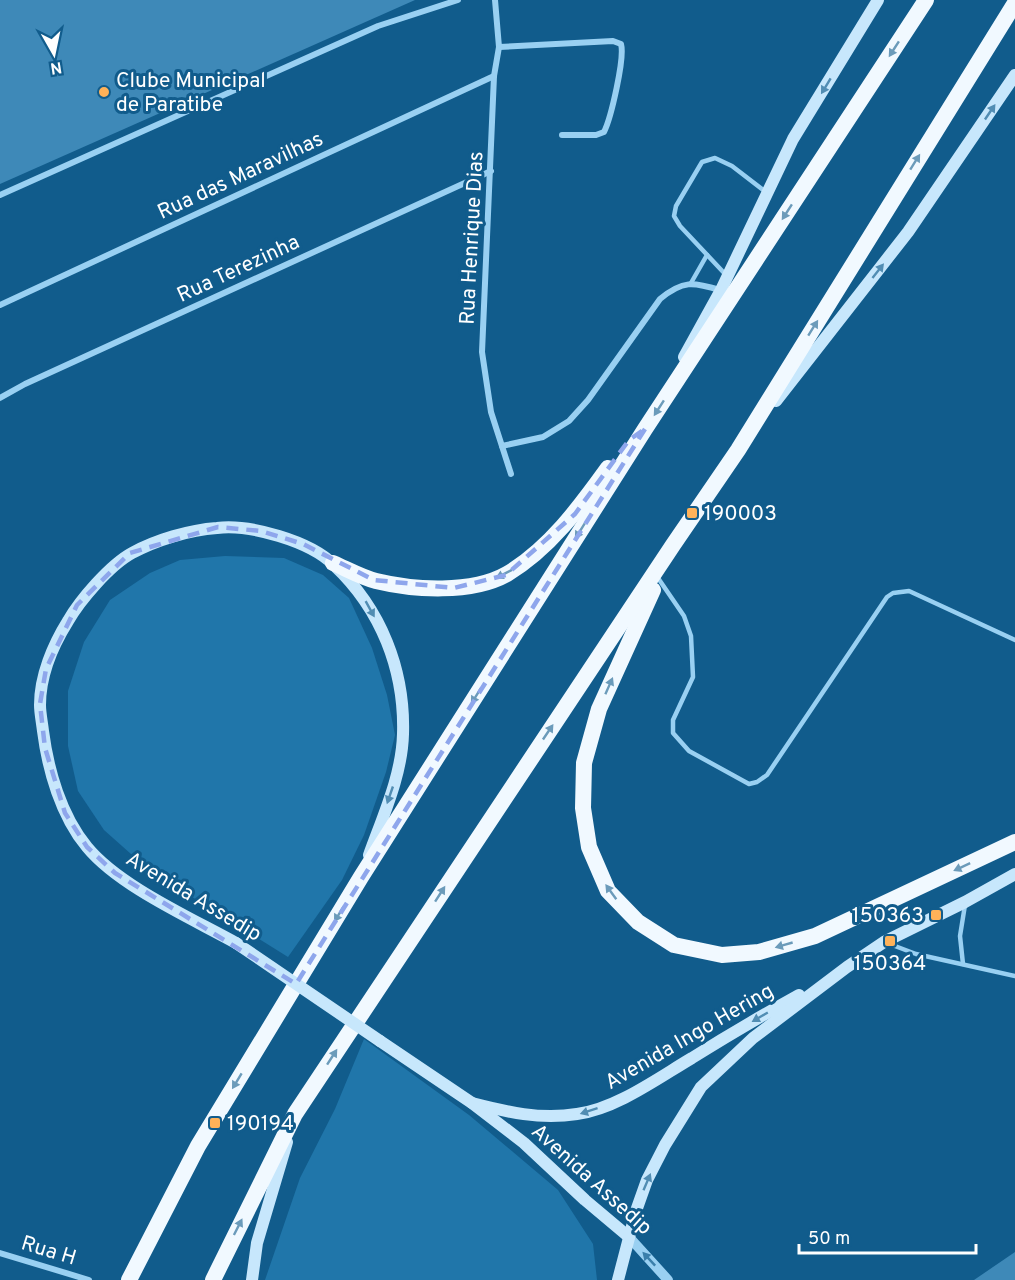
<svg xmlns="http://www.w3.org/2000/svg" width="1015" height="1280" viewBox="0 0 1015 1280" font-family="Overpass,sans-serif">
<rect width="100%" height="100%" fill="#115c8c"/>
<g fill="#2076aa">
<path d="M 225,556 L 284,558 L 323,575 L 349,598 L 372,648 L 387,695 L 395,735 L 386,772 L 364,835 L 342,880 L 288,957 L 149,870 L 104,830 L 78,791 L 68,746 L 68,691 L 84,642 L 110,600 L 150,573 L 180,560 Z"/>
<path d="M 364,1039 L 469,1115 L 558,1190 L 593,1244 L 597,1280 L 265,1280 L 300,1178 L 335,1109 Z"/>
</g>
<g fill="#3e89b8">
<path d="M 0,0 L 415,0 L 0,184 Z"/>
<path d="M 1015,1252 L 1015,1280 L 974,1280 Z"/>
</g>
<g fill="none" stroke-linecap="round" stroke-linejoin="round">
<g stroke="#99d0f2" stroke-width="4.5">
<path d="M 726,275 L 680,226 L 674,216 L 676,206 L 702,162 L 715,158 L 732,166 L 767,193"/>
<path d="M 691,283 L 707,255"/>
<path d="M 658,578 L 684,616 L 691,636 L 693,677 L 673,720 L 673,733 L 689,751 L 749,784 L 757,782 L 767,775 L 887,597 L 893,593 L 909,591 L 1015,640"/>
<path d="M 887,943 L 916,954 L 1015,976"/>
<path d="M 963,964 L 960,936 L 965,905"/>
</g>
<g stroke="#99d0f2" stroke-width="6">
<path d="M 495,0 L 499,47 L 494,76 L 482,352 L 491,412 L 511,474"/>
<path d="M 499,47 L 613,41 L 621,44 C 625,58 611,118 604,132 L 596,135 L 562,135"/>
<path d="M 0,195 L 378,26 L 458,0"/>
<path d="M 0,305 L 494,76"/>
<path d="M 0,398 L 25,384 L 491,171"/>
<path d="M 502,446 L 543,437 L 569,421 L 588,400 L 660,299 C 683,280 693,282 720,290"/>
<path d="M 0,1253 L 89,1280"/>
</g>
<path stroke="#99d0f2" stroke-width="10" d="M 629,1237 L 668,1280"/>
<g stroke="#c7e7fc" stroke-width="12">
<path d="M 684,357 L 721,290 L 793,139 L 878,0"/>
<path d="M 776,401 L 908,232 L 1015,75"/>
<path d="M 236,943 C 191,918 119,886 87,847 C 61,816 48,770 43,731 C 42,722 40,713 40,705 C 40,676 53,645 68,621 C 80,600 110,565 132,553 C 156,540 189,530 217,528 C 250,524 310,541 334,565 C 381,609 405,670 403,734 C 402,775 383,816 369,855"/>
<path d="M 380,1041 L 472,1103 L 524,1143 L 585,1200 L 629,1237"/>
<path d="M 472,1103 C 507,1112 540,1120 577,1114 C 616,1109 658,1078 692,1058 C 727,1036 763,1015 799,995"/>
<path d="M 252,1280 L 257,1243 L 287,1142"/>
<path d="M 618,1280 L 636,1211 L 647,1180 L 665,1145 L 701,1087 L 753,1038 L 847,967 L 884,942 L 965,902 L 1015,874"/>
</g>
<g stroke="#f1f9ff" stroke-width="16">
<path d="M 333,563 C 347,569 361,577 376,581 C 413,590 472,594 507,574 C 549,549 580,507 608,468"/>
<path d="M 653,590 L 599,709 L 584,763 L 583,808 L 589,847 L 608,891 L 638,922 L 674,945 L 722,955 L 759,952 L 815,936 L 1015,842"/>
<path d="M 129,1280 L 198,1146 L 361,877 L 645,429 L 926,0"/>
<path d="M 213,1280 L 295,1114 L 673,545 L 738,450 L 1015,3"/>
</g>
<path stroke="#c7e7fc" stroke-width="12" d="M 236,943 L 380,1041"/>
</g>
<defs><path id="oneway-solid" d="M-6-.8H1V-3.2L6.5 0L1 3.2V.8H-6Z" transform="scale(1.5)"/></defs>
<g fill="#6b9bba">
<use href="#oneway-solid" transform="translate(894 49) rotate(123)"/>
<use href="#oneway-solid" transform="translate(915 162) rotate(-58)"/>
<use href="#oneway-solid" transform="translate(787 212) rotate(123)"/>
<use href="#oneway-solid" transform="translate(813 328) rotate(-58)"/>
<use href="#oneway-solid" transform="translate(659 408) rotate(123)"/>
<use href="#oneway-solid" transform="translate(580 531) rotate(122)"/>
<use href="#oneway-solid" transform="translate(504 574) rotate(153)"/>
<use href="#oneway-solid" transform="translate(609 686) rotate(-66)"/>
<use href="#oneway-solid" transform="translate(476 696) rotate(122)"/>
<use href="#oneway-solid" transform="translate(548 732) rotate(-56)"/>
<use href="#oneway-solid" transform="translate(962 867) rotate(155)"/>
<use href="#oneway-solid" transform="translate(611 892) rotate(-126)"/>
<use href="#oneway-solid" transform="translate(440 894) rotate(-57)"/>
<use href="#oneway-solid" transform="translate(339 914) rotate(121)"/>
<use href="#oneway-solid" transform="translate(784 945) rotate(164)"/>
<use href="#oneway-solid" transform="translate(332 1057) rotate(-57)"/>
<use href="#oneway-solid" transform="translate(237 1081) rotate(121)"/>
<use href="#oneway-solid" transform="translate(238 1227) rotate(-63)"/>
</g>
<g fill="#518db3">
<use href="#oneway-solid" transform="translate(826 86) rotate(121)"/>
<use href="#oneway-solid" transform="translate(990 112) rotate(-56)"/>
<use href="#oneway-solid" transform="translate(878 271) rotate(-52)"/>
<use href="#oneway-solid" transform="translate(370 609) rotate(61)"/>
<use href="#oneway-solid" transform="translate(390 795) rotate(109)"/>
<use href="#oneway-solid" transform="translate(760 1017) rotate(150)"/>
<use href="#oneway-solid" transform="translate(589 1111) rotate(162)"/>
<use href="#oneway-solid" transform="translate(647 1182) rotate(-67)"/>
</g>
<use fill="#3a7fab" href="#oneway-solid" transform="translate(649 1259) rotate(-133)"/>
<path fill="none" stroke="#8ea6ec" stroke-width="4.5" stroke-dasharray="12 8" stroke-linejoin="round" d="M 645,429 L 296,984 L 115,873 L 87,847 L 65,813 L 45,748 L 40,704 L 46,669 L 77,605 L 130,553 L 218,527 L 261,531 L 303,544 L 374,580 L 454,588 L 506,575 L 575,514 L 629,440 Z"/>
<g fill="#ffb259" stroke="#115c8c" stroke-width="2">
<circle cx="104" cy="92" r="6"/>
<rect x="686" y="507" width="12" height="12" rx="3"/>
<rect x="930" y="909" width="12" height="12" rx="3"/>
<rect x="884" y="935" width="12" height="12" rx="3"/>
<rect x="209" y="1117" width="12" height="12" rx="3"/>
</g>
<g text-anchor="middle" stroke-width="6" stroke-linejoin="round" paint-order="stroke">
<g font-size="21" fill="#fff" stroke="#115c8c" text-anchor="start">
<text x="116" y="87">Clube Municipal<tspan x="116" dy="24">de Paratibe</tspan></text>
<text x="704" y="520">190003</text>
<text x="924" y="922" text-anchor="end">150363</text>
<text x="890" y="970" text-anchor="middle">150364</text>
<text x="227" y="1130">190194</text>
</g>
<g font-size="21" fill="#fff" stroke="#115c8c">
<text transform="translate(240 175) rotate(-25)" y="7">Rua das Maravilhas</text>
<text transform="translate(471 238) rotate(-87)" y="7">Rua Henrique Dias</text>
<text transform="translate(238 268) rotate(-25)" y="7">Rua Terezinha</text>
<text transform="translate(194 896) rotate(31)" y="7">Avenida Assedip</text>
<text transform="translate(689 1036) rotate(-30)" y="7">Avenida Ingo Hering</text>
<text transform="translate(592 1179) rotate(42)" y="7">Avenida Assedip</text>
<text transform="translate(49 1250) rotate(17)" y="7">Rua H</text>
</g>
</g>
<g transform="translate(54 54) rotate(171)" stroke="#115c8c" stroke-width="4.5" paint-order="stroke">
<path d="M0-4.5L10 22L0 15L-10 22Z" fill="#ffffff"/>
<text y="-9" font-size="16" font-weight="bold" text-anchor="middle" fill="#ffffff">N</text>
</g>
<path d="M799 1244v9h177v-9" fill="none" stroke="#ffffff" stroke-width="3"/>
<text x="808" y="1244" font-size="18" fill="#ffffff" stroke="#115c8c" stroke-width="4.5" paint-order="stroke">50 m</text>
</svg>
